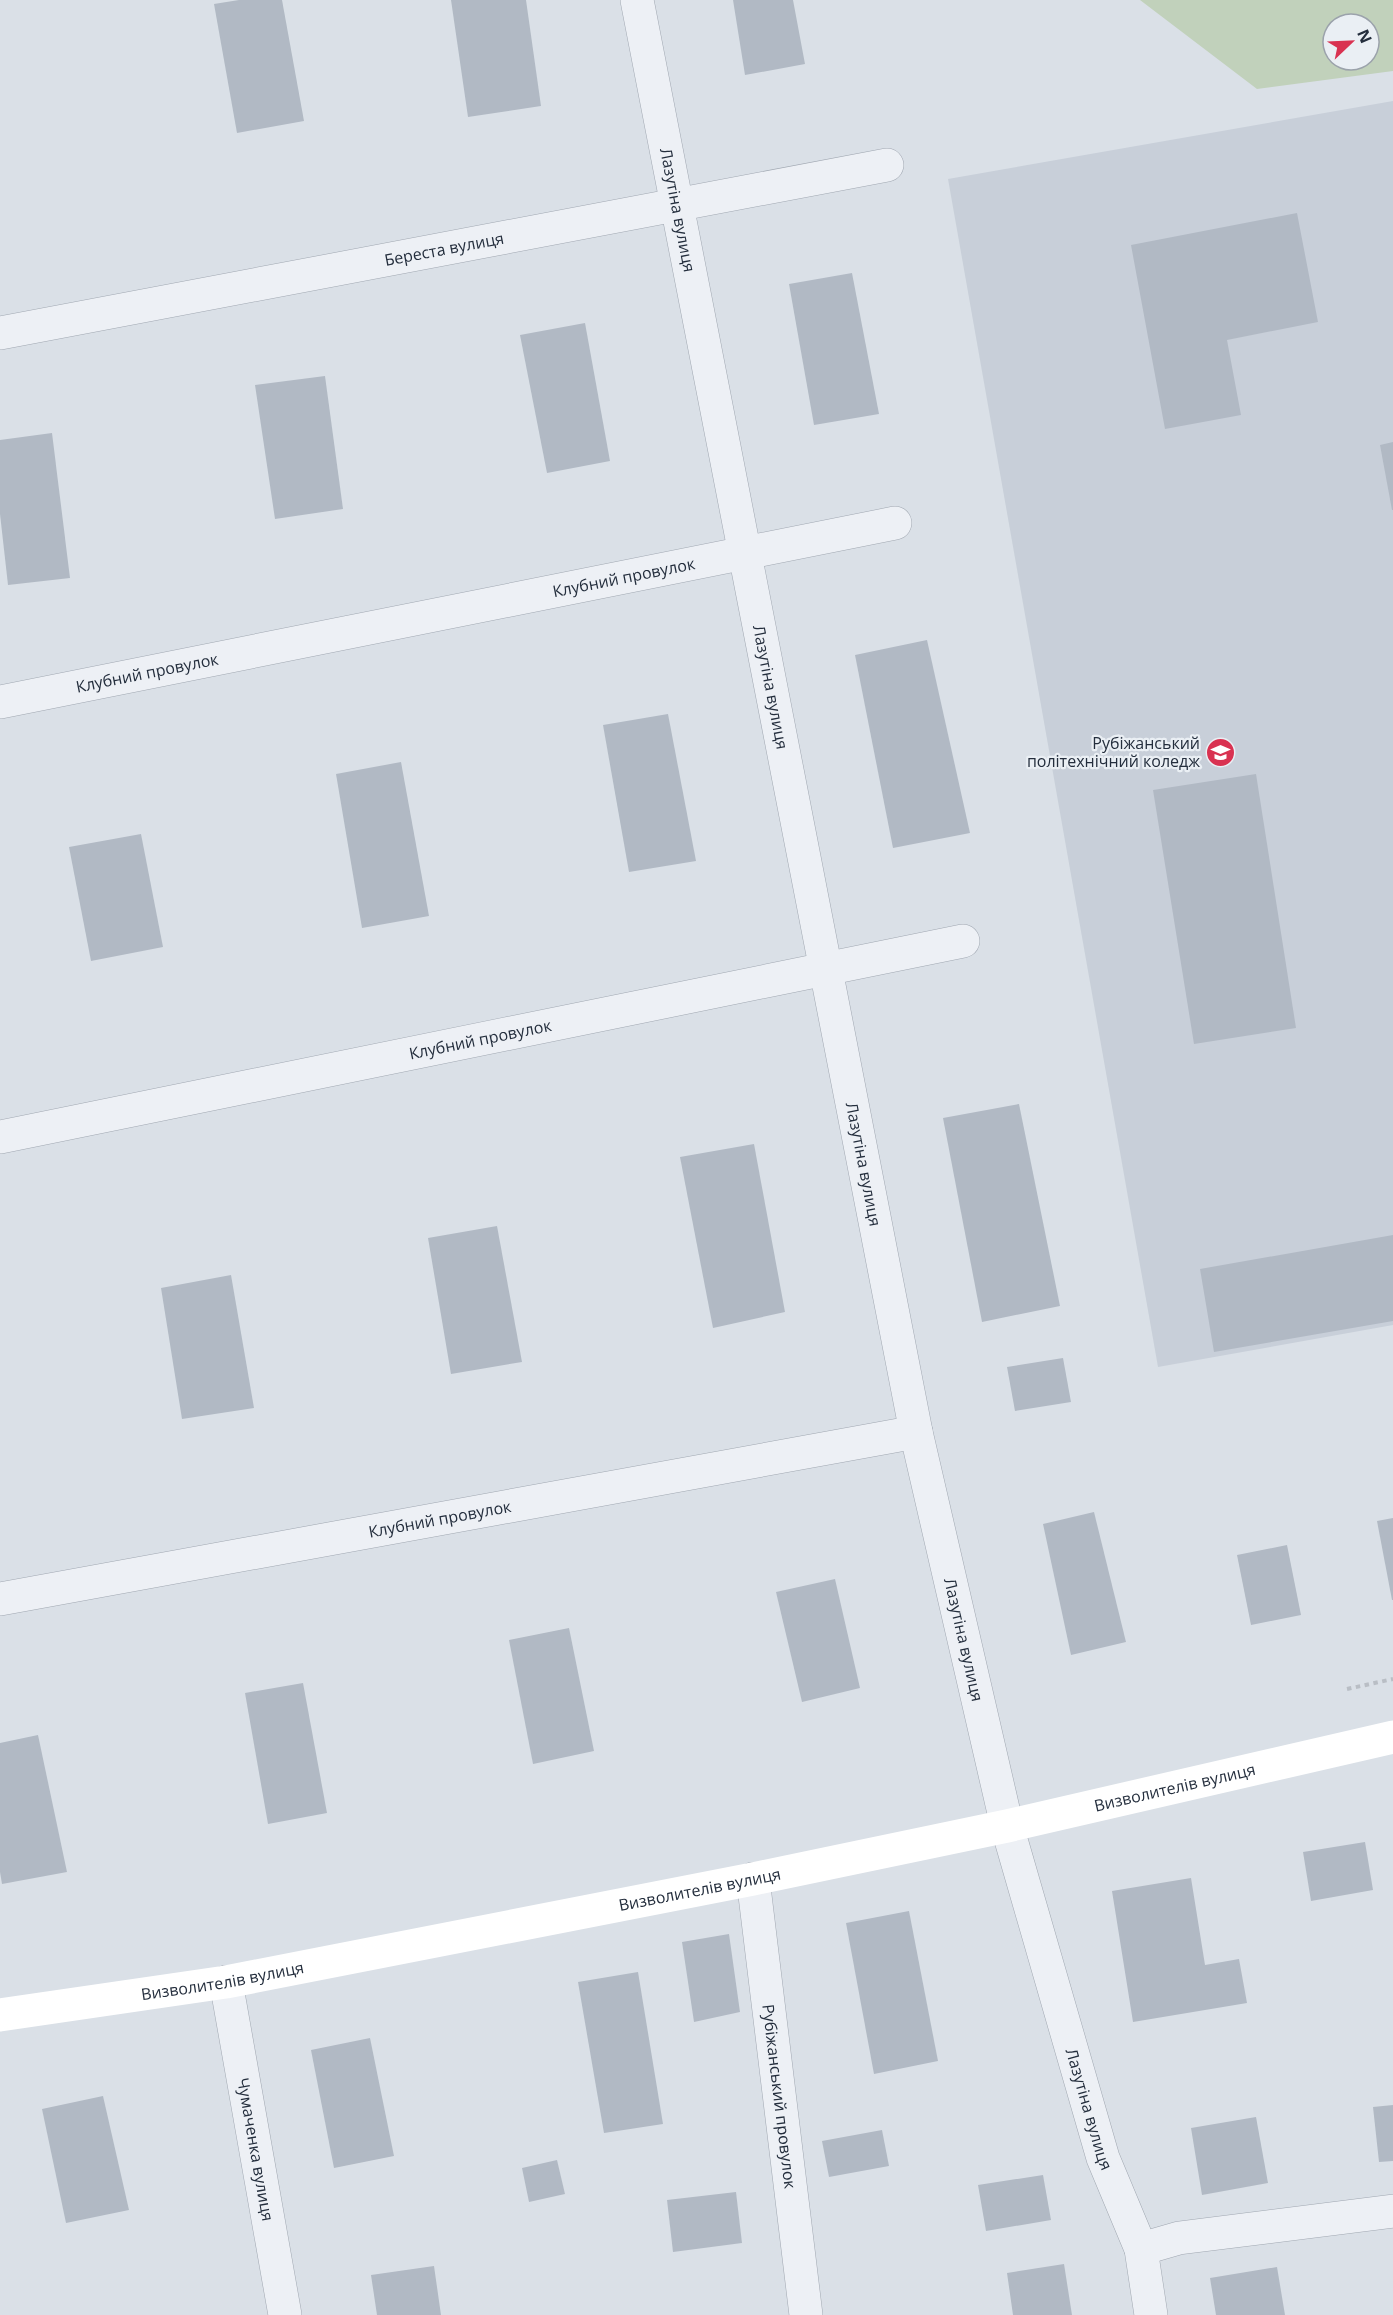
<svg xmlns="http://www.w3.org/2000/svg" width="1393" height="2315" viewBox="0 0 1393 2315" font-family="'Open Sans',sans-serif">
<rect width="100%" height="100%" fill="#dae0e7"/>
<path fill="#c8cfd9" d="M 1393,101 L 1393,1325 L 1158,1367 L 948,179 Z"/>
<path fill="#c1d1bb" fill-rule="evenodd" d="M 1140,0 L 1393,0 L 1393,71 L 1257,89 ZM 1333,24 L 1369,24 L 1369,60 L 1333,60 Z"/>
<g fill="#b1b9c4">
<path d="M 239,0 L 282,0 L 304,121 L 237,133 L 214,4 Z"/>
<path d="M 451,0 L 526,0 L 541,106 L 468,117 Z"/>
<path d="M 733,0 L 793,0 L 805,64 L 745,75 Z"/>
<path d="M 1297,213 L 1318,322 L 1227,340 L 1241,415 L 1165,429 L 1131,245 Z"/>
<path d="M 852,273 L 879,414 L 814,425 L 789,284 Z"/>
<path d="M 585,323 L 610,461 L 547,473 L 520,335 Z"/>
<path d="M 325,376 L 343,509 L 275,519 L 255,385 Z"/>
<path d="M 52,433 L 70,578 L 8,585 L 0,514 L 0,440 Z"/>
<path d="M 1393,442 L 1393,510 L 1392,510 L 1380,445 Z"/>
<path d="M 927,640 L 970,833 L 893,848 L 855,655 Z"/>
<path d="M 668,714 L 696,861 L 629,872 L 603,725 Z"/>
<path d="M 401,762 L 429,916 L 362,928 L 336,774 Z"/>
<path d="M 1256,774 L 1296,1028 L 1194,1044 L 1153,790 Z"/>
<path d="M 141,834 L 163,947 L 91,961 L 69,847 Z"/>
<path d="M 1019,1104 L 1060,1306 L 982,1322 L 943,1118 Z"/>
<path d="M 754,1144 L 785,1312 L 713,1328 L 680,1157 Z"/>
<path d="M 497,1226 L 522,1362 L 451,1374 L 428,1238 Z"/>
<path d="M 1393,1235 L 1393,1321 L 1214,1352 L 1200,1269 Z"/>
<path d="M 231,1275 L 254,1408 L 182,1419 L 161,1288 Z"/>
<path d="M 1063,1358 L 1071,1402 L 1015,1411 L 1007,1367 Z"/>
<path d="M 1094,1512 L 1126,1642 L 1071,1655 L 1043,1524 Z"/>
<path d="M 1393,1518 L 1393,1600 L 1392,1600 L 1377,1521 Z"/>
<path d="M 1287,1545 L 1301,1615 L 1251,1625 L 1237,1555 Z"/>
<path d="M 835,1579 L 860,1688 L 802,1702 L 776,1592 Z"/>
<path d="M 569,1628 L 594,1751 L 533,1764 L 509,1640 Z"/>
<path d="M 303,1683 L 327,1813 L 268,1824 L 245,1693 Z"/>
<path d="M 38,1735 L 67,1872 L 2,1884 L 0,1872 L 0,1743 Z"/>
<path d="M 1365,1842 L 1373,1890 L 1311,1901 L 1303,1852 Z"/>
<path d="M 1191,1878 L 1205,1965 L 1239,1959 L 1247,2003 L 1133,2022 L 1112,1891 Z"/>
<path d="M 909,1911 L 938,2061 L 874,2074 L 846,1923 Z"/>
<path d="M 729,1934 L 740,2012 L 694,2022 L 682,1942 Z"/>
<path d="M 638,1972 L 663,2124 L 604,2133 L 578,1982 Z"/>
<path d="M 370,2038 L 394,2156 L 334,2168 L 311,2050 Z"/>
<path d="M 103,2096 L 129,2210 L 66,2223 L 42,2109 Z"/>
<path d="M 1393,2105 L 1393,2161 L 1379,2162 L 1373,2107 Z"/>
<path d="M 1256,2117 L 1268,2183 L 1202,2195 L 1191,2128 Z"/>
<path d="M 882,2130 L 889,2166 L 829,2177 L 822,2141 Z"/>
<path d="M 557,2160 L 565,2194 L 529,2202 L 522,2168 Z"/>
<path d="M 1043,2175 L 1051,2220 L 986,2231 L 978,2185 Z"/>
<path d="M 736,2192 L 742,2243 L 673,2252 L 667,2200 Z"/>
<path d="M 1064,2264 L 1072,2315 L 1013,2315 L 1007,2273 Z"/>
<path d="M 434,2266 L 441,2315 L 377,2315 L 371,2275 Z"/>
<path d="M 1277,2267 L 1285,2315 L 1216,2315 L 1210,2278 Z"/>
</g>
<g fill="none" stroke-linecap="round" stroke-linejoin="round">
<defs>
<g id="street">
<path id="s1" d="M 637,0 L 916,1432 L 1007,1826 L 1103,2158 L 1141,2249 L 1151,2315"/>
<path id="s2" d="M 0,333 L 887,165"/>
<path id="s3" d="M 0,702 L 895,523"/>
<path id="s4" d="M 0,1137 L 963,941"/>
<path id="s5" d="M 0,1599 L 916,1432"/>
<path id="s6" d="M 753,1879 L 806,2315"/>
<path id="s7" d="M 226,1982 L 285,2315"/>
<path d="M 1141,2249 L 1179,2238 L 1393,2211"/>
</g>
</defs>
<use href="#street" stroke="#a0a7b1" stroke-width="34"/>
<path stroke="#b9bec5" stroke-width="4" stroke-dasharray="4.5 4.5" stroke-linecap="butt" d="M 1347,1689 L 1393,1679"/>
<use href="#street" stroke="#edf0f5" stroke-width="33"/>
<path stroke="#fff" stroke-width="33" id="s8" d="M 0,2015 L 226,1982 L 753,1879 L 1007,1826 L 1393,1737"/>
</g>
<defs>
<symbol id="university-disc" viewBox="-11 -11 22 22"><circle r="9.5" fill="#d93251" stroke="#eaeff4"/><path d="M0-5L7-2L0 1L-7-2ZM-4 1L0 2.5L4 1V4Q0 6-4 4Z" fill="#fff"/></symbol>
</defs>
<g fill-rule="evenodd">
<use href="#university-disc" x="1204" y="736" width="33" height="33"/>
</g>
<g text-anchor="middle" stroke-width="4.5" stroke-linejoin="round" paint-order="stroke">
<g font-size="16" fill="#242e3d" stroke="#eaeff4">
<text dy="6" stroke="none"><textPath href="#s1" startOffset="214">Лазутіна вулиця</textPath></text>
<text dy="6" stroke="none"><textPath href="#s2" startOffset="452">Береста вулиця</textPath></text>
<text dy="6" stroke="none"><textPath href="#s3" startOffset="636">Клубний провулок</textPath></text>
<text dy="6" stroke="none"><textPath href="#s3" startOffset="150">Клубний провулок</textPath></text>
<text dy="6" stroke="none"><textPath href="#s1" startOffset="700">Лазутіна вулиця</textPath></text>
<text dy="6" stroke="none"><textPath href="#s4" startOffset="490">Клубний провулок</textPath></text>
<text dy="6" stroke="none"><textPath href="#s1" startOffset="1186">Лазутіна вулиця</textPath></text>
<text dy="6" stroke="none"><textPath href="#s5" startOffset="447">Клубний провулок</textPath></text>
<text dy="6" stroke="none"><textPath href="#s1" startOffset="1672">Лазутіна вулиця</textPath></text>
<text dy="6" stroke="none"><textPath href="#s8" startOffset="1197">Визволителів вулиця</textPath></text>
<text dy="6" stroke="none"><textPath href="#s8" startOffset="711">Визволителів вулиця</textPath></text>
<text dy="6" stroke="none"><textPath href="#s8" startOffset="225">Визволителів вулиця</textPath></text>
<text dy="6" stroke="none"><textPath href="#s6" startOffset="219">Рубіжанський провулок</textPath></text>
<text dy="6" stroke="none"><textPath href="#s1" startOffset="2158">Лазутіна вулиця</textPath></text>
<text dy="6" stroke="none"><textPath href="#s7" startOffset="170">Чумаченка вулиця</textPath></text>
</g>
<g font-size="16" fill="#242e3d" stroke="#eaeff4" text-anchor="end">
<text x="1200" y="749">Рубіжанський<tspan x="1200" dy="18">політехнічний коледж</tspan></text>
</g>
</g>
<g transform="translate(1351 42) rotate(67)"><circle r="28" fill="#eaeff4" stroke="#9ba2ab" stroke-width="1.5"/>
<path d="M0-4.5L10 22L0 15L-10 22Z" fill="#d93251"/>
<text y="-9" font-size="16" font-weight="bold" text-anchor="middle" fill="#242e3d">N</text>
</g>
</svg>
